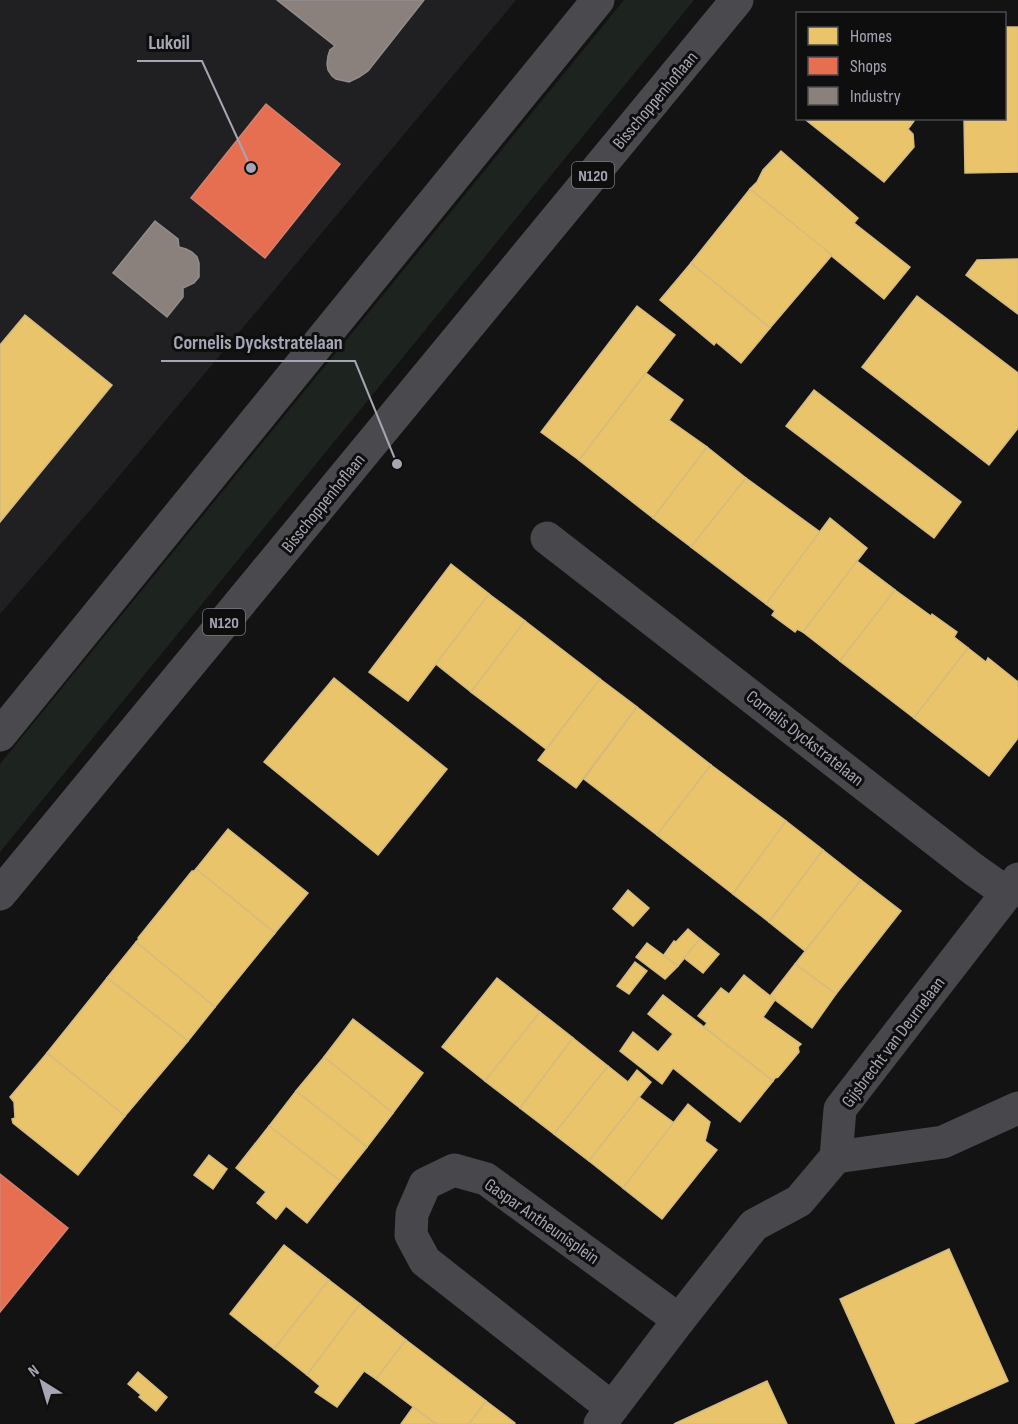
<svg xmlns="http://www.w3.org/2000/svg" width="1018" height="1424" viewBox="0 0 1018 1424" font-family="'Sofia Sans Condensed',sans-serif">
<rect width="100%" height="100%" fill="#131314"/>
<path fill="#202022" d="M 0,0 L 516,0 L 111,486 L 0,614 Z"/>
<path fill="#1d241f" d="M 624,0 L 694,0 L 0,852 L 0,764 Z"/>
<g fill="#e9c46a" stroke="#d5bb80" stroke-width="1.5">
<path d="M 1004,27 L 1018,27 L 1018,172 L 965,173 L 964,118 L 1004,118 Z"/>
<path d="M 807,118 L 914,118 L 914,121 L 908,129 L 913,134 L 914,147 L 884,182 L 806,120 Z"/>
<path d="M 781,151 L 858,218 L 854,223 L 910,267 L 884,299 L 750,189 L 757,182 L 763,170 Z"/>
<path d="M 750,189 L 832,255 L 770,328 L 691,263 Z"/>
<path d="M 1018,259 L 1018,314 L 966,275 L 977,260 Z"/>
<path d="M 691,263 L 770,328 L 741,363 L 716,342 L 714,345 L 660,300 Z"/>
<path d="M 917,296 L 1018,373 L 1018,428 L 989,465 L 862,367 Z"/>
<path d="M 637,306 L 675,335 L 579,460 L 541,432 Z"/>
<path d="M 25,315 L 112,385 L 0,522 L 0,345 Z"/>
<path d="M 646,373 L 683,400 L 669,420 L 707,447 L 653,518 L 579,460 Z"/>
<path d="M 814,390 L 961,502 L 934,538 L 786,426 Z"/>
<path d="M 707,447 L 746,478 L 691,547 L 653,518 Z"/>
<path d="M 746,478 L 820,532 L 766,604 L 691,547 Z"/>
<path d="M 830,518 L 867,548 L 803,632 L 797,629 L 795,632 L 772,615 L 775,611 L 766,604 Z"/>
<path d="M 857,561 L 895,590 L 840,661 L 803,632 Z"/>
<path d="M 451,564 L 489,594 L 408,701 L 369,672 Z"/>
<path d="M 895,590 L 931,616 L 932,614 L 957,632 L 954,637 L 968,648 L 914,718 L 840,661 Z"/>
<path d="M 489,594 L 525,621 L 471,692 L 436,664 Z"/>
<path d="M 525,621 L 600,679 L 546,749 L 471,692 Z"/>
<path d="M 968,648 L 986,662 L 988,658 L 1018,682 L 1018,738 L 989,776 L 914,718 Z"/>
<path d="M 334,678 L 447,769 L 378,855 L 264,762 Z"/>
<path d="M 600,679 L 637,707 L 576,788 L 538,760 Z"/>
<path d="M 637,707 L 711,765 L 657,835 L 584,779 Z"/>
<path d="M 711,765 L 786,821 L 733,894 L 657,835 Z"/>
<path d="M 786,821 L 823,850 L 769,922 L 733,894 Z"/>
<path d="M 228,829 L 308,893 L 275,933 L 196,869 Z"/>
<path d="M 823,850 L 861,880 L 805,951 L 769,922 Z"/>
<path d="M 196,869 L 275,933 L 215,1007 L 136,942 L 139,939 L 138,938 L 192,871 L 194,871 Z"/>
<path d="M 861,880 L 901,911 L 836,994 L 795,964 Z"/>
<path d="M 628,890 L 649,908 L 633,926 L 613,909 Z"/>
<path d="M 688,929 L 700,939 L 678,966 L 663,956 L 674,941 L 676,942 Z"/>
<path d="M 700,939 L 719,954 L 703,973 L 684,958 Z"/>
<path d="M 136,942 L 215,1007 L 188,1041 L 107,978 Z"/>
<path d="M 647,943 L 678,966 L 665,979 L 636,957 Z"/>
<path d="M 635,962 L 647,971 L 629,994 L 617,986 Z"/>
<path d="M 795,964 L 836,994 L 812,1028 L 770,996 Z"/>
<path d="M 744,975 L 775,1000 L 763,1017 L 801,1044 L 798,1047 L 799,1052 L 778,1077 L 775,1078 L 773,1081 L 704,1027 L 707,1023 L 698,1016 L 721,988 L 729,994 Z"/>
<path d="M 107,978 L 188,1041 L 125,1116 L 47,1053 Z"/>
<path d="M 497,978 L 540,1012 L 485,1081 L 442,1047 Z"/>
<path d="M 663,995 L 773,1081 L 740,1122 L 673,1068 L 662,1084 L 620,1051 L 633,1032 L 658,1052 L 673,1034 L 648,1014 Z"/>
<path d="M 540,1012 L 573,1038 L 520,1108 L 485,1081 Z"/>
<path d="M 353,1019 L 423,1073 L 393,1113 L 324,1057 Z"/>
<path d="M 573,1038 L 608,1066 L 554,1134 L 520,1108 Z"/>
<path d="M 47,1053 L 125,1116 L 78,1175 L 13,1123 L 12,1119 L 15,1118 L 14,1102 L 10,1097 Z"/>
<path d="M 324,1057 L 393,1113 L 367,1147 L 296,1091 Z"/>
<path d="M 608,1066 L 628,1082 L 637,1070 L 651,1082 L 589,1161 L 554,1134 Z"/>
<path d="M 296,1091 L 367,1147 L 340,1181 L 269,1126 Z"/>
<path d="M 639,1097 L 674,1123 L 623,1188 L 589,1161 Z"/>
<path d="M 688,1104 L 710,1122 L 705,1141 L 717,1150 L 662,1219 L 623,1188 Z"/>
<path d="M 269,1126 L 340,1181 L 307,1223 L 286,1206 L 276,1219 L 257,1203 L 266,1192 L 236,1168 Z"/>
<path d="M 209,1155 L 227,1169 L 213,1189 L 194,1175 Z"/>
<path d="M 284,1245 L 329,1280 L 274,1349 L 230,1314 Z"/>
<path d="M 949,1249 L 1008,1381 L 912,1424 L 896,1424 L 840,1299 Z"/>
<path d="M 329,1280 L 360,1304 L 307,1375 L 274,1349 Z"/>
<path d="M 360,1304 L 406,1340 L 376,1379 L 364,1371 L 337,1407 L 315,1392 L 320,1386 L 307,1375 Z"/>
<path d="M 406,1340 L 486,1401 L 469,1424 L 436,1424 L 376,1379 Z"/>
<path d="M 138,1372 L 167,1397 L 156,1411 L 139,1397 L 141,1395 L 128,1384 Z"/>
<path d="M 767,1381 L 787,1424 L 674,1424 Z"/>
<path d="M 486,1401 L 515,1423 L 514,1424 L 469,1424 Z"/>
<path d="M 413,1407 L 436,1424 L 401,1424 Z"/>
</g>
<g fill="#e76f51" stroke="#d3806f" stroke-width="1.5">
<path d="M 266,104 L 340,164 L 265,258 L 191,198 Z"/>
<path d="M 0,1174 L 68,1228 L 0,1312 Z"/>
</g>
<g fill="#8a817c" stroke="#928c8d" stroke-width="1.5">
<path d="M 277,0 L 424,0 L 368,71 L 359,77 L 349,82 L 336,79 L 332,76 L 328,70 L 327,64 L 328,56 L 330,50 L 335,46 Z"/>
<path d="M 155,221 L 178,239 L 179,247 L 186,249 L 192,252 L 197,257 L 199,263 L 199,277 L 194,283 L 183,288 L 183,297 L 167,317 L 113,273 Z"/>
</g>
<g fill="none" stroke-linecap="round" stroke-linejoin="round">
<g stroke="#48484c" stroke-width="33">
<path d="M 547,538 L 973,869 L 1007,893"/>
<path d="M 836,1157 L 943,1142 L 1018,1108"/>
<path d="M 612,1408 L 425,1261 L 411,1235 L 412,1214 L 425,1184 L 454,1170 L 486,1179 L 679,1320"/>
<path d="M 600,1424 L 679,1320 L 754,1225 L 799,1201 L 836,1157 L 840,1109 L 1018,879"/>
</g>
<g stroke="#4a4a4e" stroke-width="33">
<path d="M 0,735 L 598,0"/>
<path d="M 0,894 L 737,0"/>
</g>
</g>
<g text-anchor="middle" stroke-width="6" stroke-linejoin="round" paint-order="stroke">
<g fill="#0e0e0f" stroke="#787882" stroke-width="1.5">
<rect x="572" y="162" width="42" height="26" rx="4.5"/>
<rect x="203" y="609" width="42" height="26" rx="4.5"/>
</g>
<g font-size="16" font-weight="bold" fill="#a5a6b4">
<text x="593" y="181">N120</text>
<text x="224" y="628">N120</text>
</g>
<g font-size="18" fill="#a5a6b4" stroke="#0e0e0f">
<text transform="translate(655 100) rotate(-50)" y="6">Bisschoppenhoflaan</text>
<text transform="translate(323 503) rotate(-51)" y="6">Bisschoppenhoflaan</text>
<text transform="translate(805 738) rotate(38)" y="6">Cornelis Dyckstratelaan</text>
<text transform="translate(893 1042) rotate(-53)" y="6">Gijsbrecht van Deurnelaan</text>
<text transform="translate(542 1221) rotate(35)" y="6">Gaspar Antheunisplein</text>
</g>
</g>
<path fill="none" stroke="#a5a6b4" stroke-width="2" d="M251 168L202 61H137M397 464L355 361H161"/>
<g fill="#a5a6b4" stroke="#0e0e0f" stroke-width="2">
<circle cx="251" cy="168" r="6"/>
<circle cx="397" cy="464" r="6"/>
</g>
<g font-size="20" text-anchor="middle" font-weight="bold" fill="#a5a6b4" stroke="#0e0e0f" stroke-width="6" stroke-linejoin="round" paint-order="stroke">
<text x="169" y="49">Lukoil</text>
<text x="258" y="349">Cornelis Dyckstratelaan</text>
</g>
<rect x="796" y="12" width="210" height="108" fill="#0e0e0f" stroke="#4a4b51" stroke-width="1.5"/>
<rect x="808" y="27" width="30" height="18" fill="#e9c46a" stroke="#4a4b51" stroke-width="1.5"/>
<text x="850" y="42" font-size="18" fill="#a5a6b4">Homes</text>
<rect x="808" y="57" width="30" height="18" fill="#e76f51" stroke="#4a4b51" stroke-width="1.5"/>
<text x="850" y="72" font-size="18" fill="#a5a6b4">Shops</text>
<rect x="808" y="87" width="30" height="18" fill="#8a817c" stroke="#4a4b51" stroke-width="1.5"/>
<text x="850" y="102" font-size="18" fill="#a5a6b4">Industry</text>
<g transform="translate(42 1382) rotate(323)" stroke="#0e0e0f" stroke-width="4.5" paint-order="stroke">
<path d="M0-4.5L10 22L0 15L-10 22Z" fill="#a5a6b4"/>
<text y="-9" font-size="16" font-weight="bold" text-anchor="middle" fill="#a5a6b4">N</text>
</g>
</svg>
